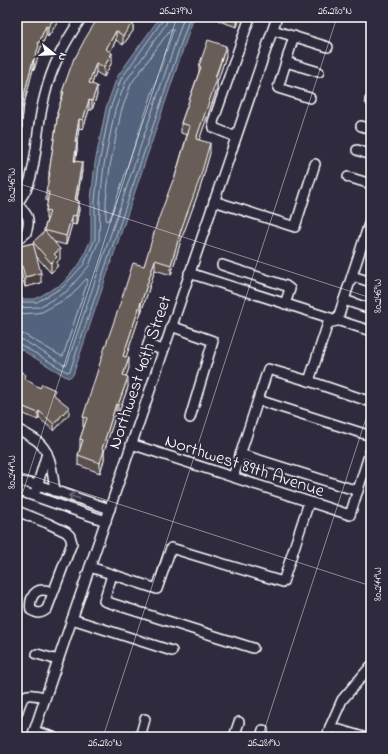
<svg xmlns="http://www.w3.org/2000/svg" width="388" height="754" viewBox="0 0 388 754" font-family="'Indie Flower',sans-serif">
<rect width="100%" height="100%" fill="#2f2a3d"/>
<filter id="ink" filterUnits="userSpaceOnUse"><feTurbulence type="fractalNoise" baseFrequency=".025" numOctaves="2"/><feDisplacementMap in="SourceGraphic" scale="8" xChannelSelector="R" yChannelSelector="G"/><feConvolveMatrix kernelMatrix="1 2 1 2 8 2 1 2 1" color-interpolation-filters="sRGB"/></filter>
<g filter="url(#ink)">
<path fill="#52637d" stroke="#97a1b1" d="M 160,17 L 194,17 L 73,375 L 68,378 L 17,347 L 17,299 L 35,299 L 62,284 L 81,262 L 91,239 L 91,200 L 95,163 L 106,108 L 117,77 Z"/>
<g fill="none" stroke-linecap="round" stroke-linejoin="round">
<g stroke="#bac1cb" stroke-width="1">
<path d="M 171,29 L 173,29 L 173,31 L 110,219 L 107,221 L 106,219 L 106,201 L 110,166 L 121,112 L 131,84 Z"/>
<path d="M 17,302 L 37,302 L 63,287 L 84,264 L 95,239 L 95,201 L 99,164 L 110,109 L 121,79 L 162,21 L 163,17"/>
<path d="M 17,308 L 39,307 L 66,292 L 89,266 L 99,240 L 100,201 L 104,165 L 115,110 L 126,81 L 166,24 L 168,17"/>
<path d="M 17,314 L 36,313 L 42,312 L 71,296 L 85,280 L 87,279 L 88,280 L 63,356 L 61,356 L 25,335 L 17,333"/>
<path d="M 17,339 L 23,340 L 64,365 L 67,364 L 184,17"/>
<path d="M 17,344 L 21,345 L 67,372 L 70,371 L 190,17"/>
</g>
<defs>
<g id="minor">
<path d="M 273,30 L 328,47"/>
<path d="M 294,36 L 278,88 L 310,98"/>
<path d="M 286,62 L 319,72"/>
<path d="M 370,100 L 371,101"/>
<path d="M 361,126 L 371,129"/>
<path d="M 236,137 L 214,128 L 213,122 L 250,17"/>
<path d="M 357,150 L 371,155"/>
<path d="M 348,177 L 371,184"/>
<path d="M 214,201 L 295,227 L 315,164"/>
<path d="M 17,204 C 22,197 26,191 29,183 C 33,172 34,161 36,149 C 38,131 40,113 45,95 C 52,65 65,42 82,17"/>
<path d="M 371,218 L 337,321 L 328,323 L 309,381 L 371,402"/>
<path d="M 17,238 L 20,238 L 26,233 C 31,218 28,215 17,204"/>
<path d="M 222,265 L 286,286 L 290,289 L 285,304"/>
<path d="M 189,273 L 371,331"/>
<path d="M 352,276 L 371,282"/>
<path d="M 344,300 L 371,309"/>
<path d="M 171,326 L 213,341 L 190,418"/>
<path d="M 152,331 L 148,345 L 163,350"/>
<path d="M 144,356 L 148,345"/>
<path d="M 258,400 L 371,436"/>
<path d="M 17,429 C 23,432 30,436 36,440 C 52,452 52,472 55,491"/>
<path d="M 131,444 L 350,515 L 371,449"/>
<path d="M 240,454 L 358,491"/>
<path d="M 233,477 L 268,369 L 309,381"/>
<path d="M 17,482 L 22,482 L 38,485 L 110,509"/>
<path d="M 17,490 L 68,508 L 106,521"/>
<path d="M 36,490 L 47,453"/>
<path d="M 17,511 L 47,523 L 66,532 L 70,536 L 72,543 L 47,609 C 41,614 38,614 31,610 C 29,601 33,590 43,590 C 47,590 50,591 53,593"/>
<path d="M 90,567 L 157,589 L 171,548 L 283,582 L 309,502"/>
<path d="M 112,575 L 104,601 L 253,648"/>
<path d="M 72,619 L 172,651"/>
<path d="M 37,654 L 58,660"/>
<path d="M 17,714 C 24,692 23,693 45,697"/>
<path d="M 330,727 L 363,737"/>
<path d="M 34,731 L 53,737"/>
<path d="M 32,737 L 277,17"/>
<path d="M 140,737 L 145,719"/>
<path d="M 234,737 L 239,722"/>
<path d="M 261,737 L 263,730"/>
<path d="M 327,737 L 330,727 L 342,700 L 371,666"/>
</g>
</defs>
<use href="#minor" stroke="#fff" stroke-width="12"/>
<use href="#minor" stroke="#2f2a3d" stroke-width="9"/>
</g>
<g fill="#5a504d" stroke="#fff">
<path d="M 61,17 L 48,37 L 46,35 L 39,52 L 39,54 L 34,70 L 33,69 L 24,104 L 22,122 L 22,128 L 17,147 L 17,26 Z"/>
<path d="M 137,17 L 133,24 L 133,31 L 123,45 L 116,40 L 110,52 L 112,62 L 104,77 L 96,72 L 92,84 L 97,95 L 92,110 L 89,110 L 83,129 L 79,128 L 77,142 L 77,151 L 75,161 L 82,171 L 77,200 L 79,210 L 76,225 L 72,224 L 66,245 L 54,242 L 60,259 L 57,262 L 57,267 L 51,273 L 36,256 L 41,283 L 25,287 L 17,257 L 17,247 L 33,243 L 44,232 L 44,230 L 47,219 L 46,219 L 46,210 L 48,201 L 46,201 L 46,192 L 49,177 L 49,173 L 57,119 L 57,113 L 62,97 L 62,92 L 75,58 L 97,22 Z"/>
<path d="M 219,17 L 240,17 L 237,27 L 219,21 Z"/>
<path d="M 226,56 L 217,83 L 217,89 L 199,140 L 210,153 L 200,188 L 181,240 L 171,275 L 155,270 L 141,313 L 141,312 L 126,357 L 129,368 L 126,376 L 128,387 L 118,415 L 116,414 L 104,452 L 104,460 L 100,473 L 78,465 L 78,455 L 80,448 L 80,439 L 84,427 L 83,427 L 83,417 L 144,266 L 174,180 L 187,135 L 181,133 L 181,123 L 199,72 L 199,66 Z"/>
<path d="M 17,369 L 26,380 L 40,388 L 55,396 L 69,414 L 54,431 L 39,418 L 38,420 L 26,415 L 17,409 Z"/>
</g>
<g fill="#4a413e" stroke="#fff">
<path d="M 55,17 L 61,17 L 48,37 L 48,27 Z"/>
<path d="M 132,17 L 137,17 L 133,24 L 133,31 L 123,45 L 123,36 L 130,20 Z"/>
<path d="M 237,17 L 240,17 L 237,27 Z"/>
<path d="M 46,26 L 46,35 L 39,52 L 39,54 L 34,70 L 34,60 L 38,44 Z"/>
<path d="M 116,31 L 116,40 L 106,59 L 106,49 Z"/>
<path d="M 226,46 L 226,56 L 217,83 L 217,89 L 196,149 L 196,139 Z"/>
<path d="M 112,53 L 112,62 L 104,77 L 104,67 Z"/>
<path d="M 33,60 L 33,69 L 24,104 L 22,122 L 22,128 L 17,147 L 17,138 L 24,95 Z"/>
<path d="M 96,63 L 96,72 L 89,92 L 89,83 Z"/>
<path d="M 97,86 L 97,95 L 92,110 L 92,101 Z"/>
<path d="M 89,100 L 89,110 L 83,129 L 83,120 Z"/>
<path d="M 79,119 L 79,128 L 75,151 L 75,142 Z"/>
<path d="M 77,142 L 77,151 L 74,170 L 74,161 Z"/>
<path d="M 210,143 L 210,153 L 200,188 L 181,240 L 171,275 L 171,265 L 181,230 Z"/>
<path d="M 82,162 L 82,171 L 75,209 L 75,200 Z"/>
<path d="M 79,201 L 79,210 L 76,225 L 76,216 Z"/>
<path d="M 72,215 L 72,224 L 66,245 L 66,236 Z"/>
<path d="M 60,249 L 60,259 L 57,262 L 57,267 L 51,273 L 51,263 L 54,254 Z"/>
<path d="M 155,260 L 155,270 L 141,313 L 141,303 Z"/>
<path d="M 41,273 L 41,283 L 25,287 L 25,277 Z"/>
<path d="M 141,302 L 141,312 L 123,366 L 123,356 Z"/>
<path d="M 129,358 L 129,368 L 123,385 L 123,375 Z"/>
<path d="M 128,377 L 128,387 L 118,415 L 118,405 Z"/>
<path d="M 116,404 L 116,414 L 104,452 L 104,460 L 100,473 L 100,463 L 102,449 Z"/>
<path d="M 69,407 L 69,414 L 54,431 L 54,424 Z"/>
<path d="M 39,411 L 39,418 L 38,420 L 38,413 Z"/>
</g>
<g fill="#695d59" stroke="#fff">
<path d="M 21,17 L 55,17 L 48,27 L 46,26 L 38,44 L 39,45 L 34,60 L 33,60 L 24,95 L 21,118 L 22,118 L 17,138 L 17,26 Z"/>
<path d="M 100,17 L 132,17 L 130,20 L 133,22 L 123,36 L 116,31 L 106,49 L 112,53 L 104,67 L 96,63 L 89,83 L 97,86 L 92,101 L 89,100 L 83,120 L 79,119 L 75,142 L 77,142 L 74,161 L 82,162 L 75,200 L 79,201 L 76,216 L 72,215 L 66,236 L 44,230 L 50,211 L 46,210 L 49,192 L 46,192 L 50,173 L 49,173 L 58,113 L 57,113 L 64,92 L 62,92 L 74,58 L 75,58 L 85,39 L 96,21 L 97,22 Z"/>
<path d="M 208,40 L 226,46 L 215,78 L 217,79 L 196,139 L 210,143 L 200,178 L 181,230 L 171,265 L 155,260 L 141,303 L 141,302 L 123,356 L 129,358 L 123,375 L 128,377 L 118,405 L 116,404 L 102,449 L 104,450 L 100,463 L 78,455 L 83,440 L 80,439 L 87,418 L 83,417 L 104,350 L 119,307 L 133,263 L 144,266 L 157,223 L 173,180 L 174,180 L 190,126 L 181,123 L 201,67 L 199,66 Z"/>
<path d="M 45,231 L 60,249 L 54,254 L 57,257 L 51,263 L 33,242 Z"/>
<path d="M 33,243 L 41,273 L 25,277 L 17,247 Z"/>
<path d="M 17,369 L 26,375 L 24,378 L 40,388 L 42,384 L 55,390 L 53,394 L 69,407 L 54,424 L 39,411 L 38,413 L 26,408 L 17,402 Z"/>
</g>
<defs><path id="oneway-shaft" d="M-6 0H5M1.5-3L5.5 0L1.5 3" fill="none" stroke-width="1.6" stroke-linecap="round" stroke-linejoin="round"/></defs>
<use stroke="#6d6a77" href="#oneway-shaft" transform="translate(74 497) rotate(-162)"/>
</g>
<path fill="none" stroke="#fff" stroke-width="1" stroke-opacity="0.45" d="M 17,19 L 18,17M 17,183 L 371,298M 17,471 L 371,586M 17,510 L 177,17M 103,737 L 337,17M 262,737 L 371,403"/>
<g text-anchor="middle" stroke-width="4" stroke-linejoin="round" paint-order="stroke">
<g font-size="18" fill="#fff" stroke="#2f2a3d">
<text transform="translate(139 372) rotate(-71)" y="6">Northwest 40th Street</text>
<text transform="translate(245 465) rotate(18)" y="6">Northwest 89th Avenue</text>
</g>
</g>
<rect width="388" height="754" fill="none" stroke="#2f2a3d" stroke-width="44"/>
<g transform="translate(54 54) rotate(108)" stroke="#2f2a3d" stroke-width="3" paint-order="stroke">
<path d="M0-3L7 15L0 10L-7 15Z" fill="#ffffff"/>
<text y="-6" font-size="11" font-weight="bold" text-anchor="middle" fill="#ffffff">N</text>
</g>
<rect x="22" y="22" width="344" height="710" fill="none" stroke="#fff" stroke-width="1.5"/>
<g font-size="10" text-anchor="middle" fill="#fff">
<text x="176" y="14">26.279°N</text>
<text x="335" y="14">26.280°N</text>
<text transform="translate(11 185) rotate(-90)" y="4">80.246°W</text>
<text transform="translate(377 296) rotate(-90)" y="4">80.246°W</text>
<text transform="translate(11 472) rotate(-90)" y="4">80.244°W</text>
<text transform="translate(377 584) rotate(-90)" y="4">80.244°W</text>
<text x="105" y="746">26.280°N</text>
<text x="264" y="746">26.281°N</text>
</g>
</svg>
